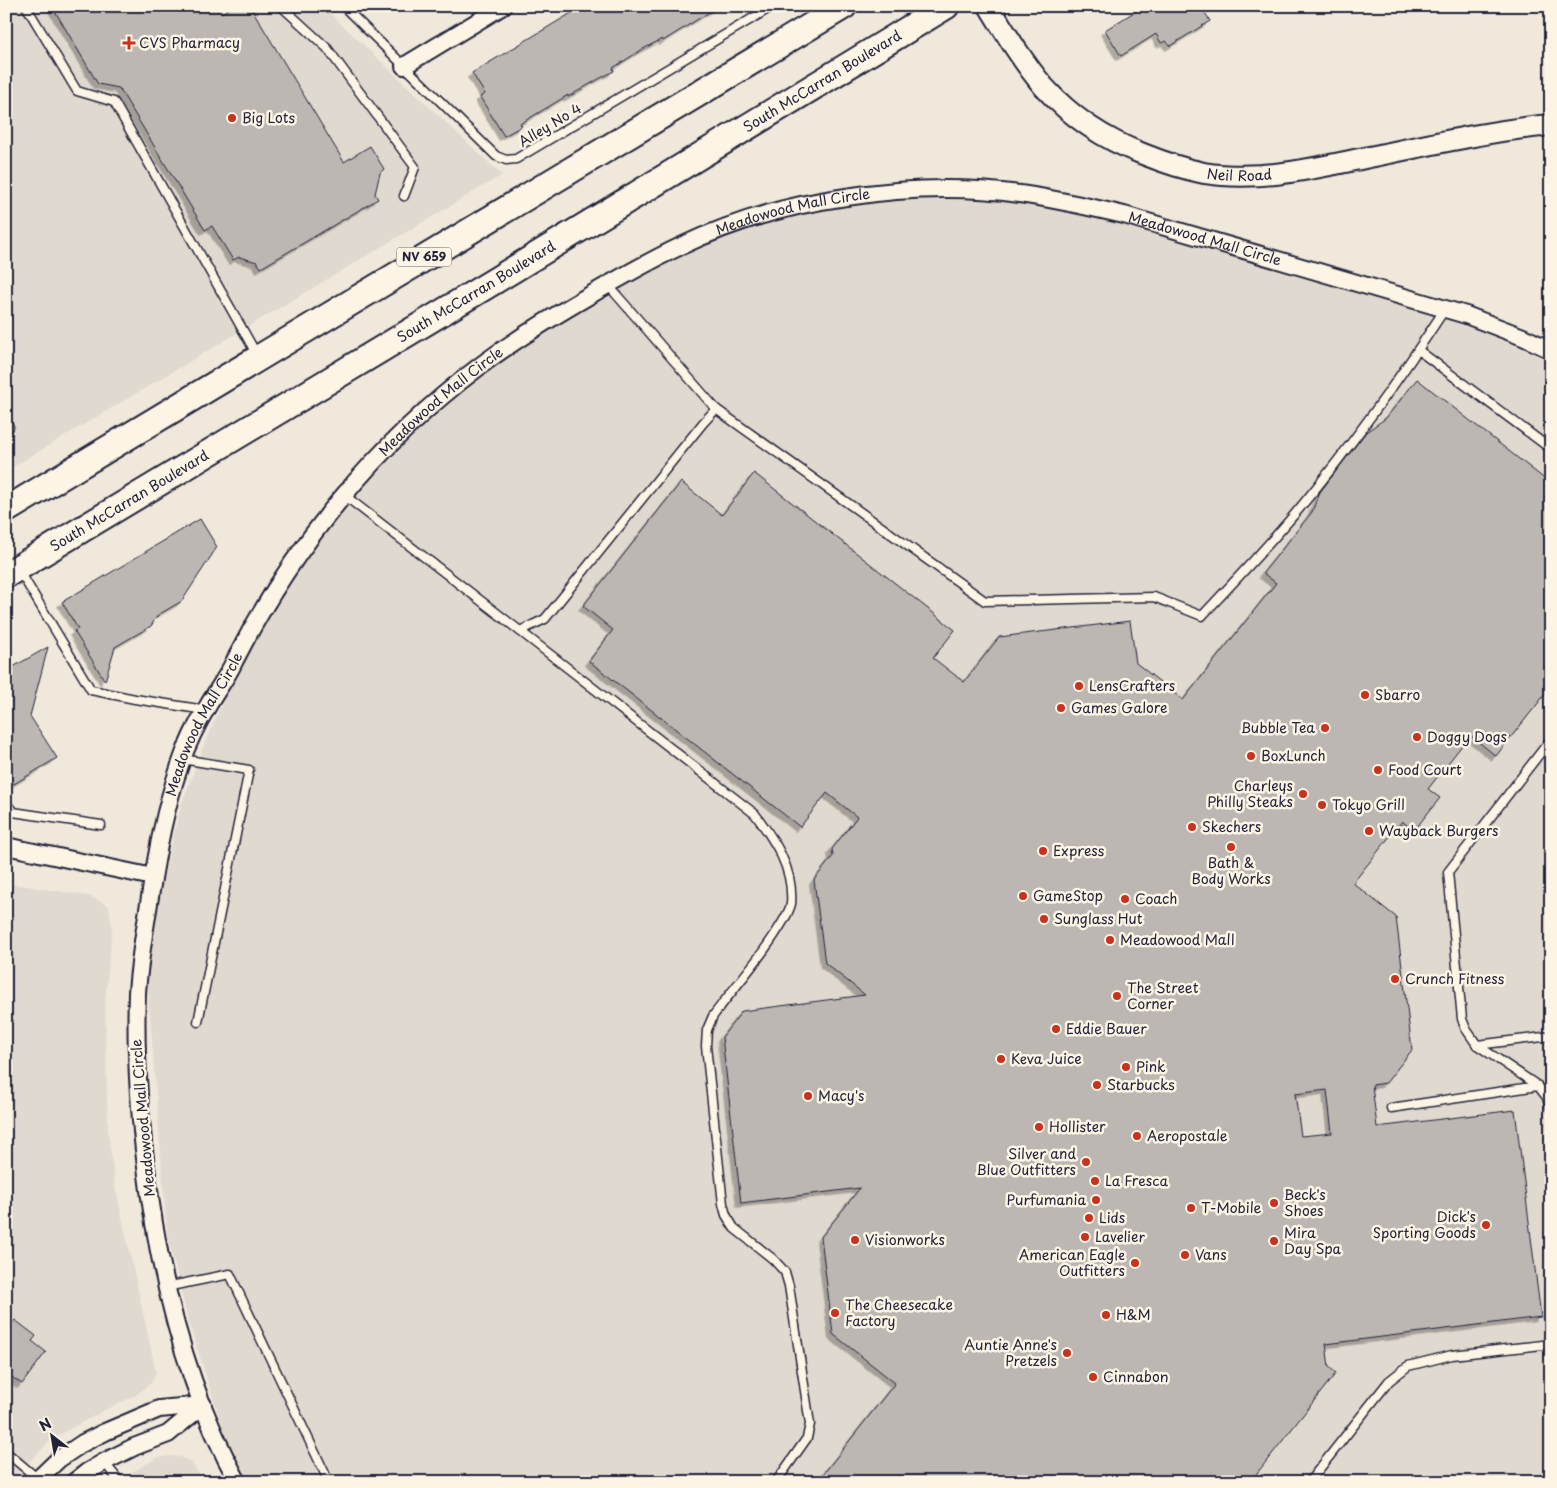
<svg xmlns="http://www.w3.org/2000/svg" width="1557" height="1488" viewBox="0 0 1557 1488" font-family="'Playpen Sans',sans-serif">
<defs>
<filter id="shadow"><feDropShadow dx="-4.5" dy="4.5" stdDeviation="0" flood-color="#0004"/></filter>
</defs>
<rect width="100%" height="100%" fill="#efe8db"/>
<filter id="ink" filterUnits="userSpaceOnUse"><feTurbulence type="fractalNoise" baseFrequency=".02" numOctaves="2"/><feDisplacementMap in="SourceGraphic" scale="10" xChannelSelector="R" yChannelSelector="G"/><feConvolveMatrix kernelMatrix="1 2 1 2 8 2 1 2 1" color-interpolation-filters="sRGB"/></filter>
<g filter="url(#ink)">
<g fill="#e0d9cf">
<path d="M 6,6 L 322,6 L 502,175 L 6,471 Z"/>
<path d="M 889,198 L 1002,201 L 1089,213 L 1449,317 L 1551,361 L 1551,1482 L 243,1482 L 231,1461 L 216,1407 L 188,1320 L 167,1233 L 147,978 L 159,893 L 182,803 L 208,735 L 247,650 L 289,575 L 370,475 L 480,375 L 577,306 L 752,219 Z"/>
<path d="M 6,883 L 89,896 L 109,906 L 112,928 L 105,1004 L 108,1132 L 115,1186 L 156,1372 L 151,1383 L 136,1395 L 107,1409 L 53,1438 L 9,1482 L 6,1482 Z"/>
<path d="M 169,1456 L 181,1457 L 191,1462 L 204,1482 L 115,1482 L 157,1458 Z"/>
</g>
<g fill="#bcb7b3" stroke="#22223b" fill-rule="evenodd" filter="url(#shadow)">
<path d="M 52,6 L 218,6 L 222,13 L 233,6 L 250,6 L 344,162 L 370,146 L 384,169 L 380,173 L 375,194 L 378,199 L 261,268 L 257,262 L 239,257 L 233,260 L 212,226 L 205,230 L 119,88 L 98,84 Z"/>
<path d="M 583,6 L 719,6 L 663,41 L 662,39 L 643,49 L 613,68 L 614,71 L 597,80 L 568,97 L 568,95 L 520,124 L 522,126 L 504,136 L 480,97 L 485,94 L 472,73 Z"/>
<path d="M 1144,6 L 1201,6 L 1210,21 L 1170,46 L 1166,41 L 1161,43 L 1156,34 L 1121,56 L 1105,30 Z"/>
<path d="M 1417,379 L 1551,484 L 1551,687 L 1496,756 L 1470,735 L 1428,789 L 1440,798 L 1427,814 L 1414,831 L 1402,821 L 1353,883 L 1396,917 L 1412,1050 L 1386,1083 L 1372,1085 L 1377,1127 L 1515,1110 L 1541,1317 L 1326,1344 L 1329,1367 L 1336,1373 L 1250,1482 L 817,1482 L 895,1383 L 833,1334 L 821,1237 L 860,1188 L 741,1203 L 722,1037 L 742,1011 L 865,995 L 825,963 L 814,880 L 833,856 L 832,849 L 857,817 L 827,793 L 800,827 L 589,661 L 613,630 L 583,606 L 681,482 L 722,515 L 754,473 L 955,630 L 933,658 L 964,682 L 999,637 L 1130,621 L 1136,663 L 1183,700 L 1276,583 L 1263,573 L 1312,512 L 1320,492 L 1366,432 L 1386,418 ZM 1327,1090 L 1332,1133 L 1301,1136 L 1295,1094 Z"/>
<path d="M 200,519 L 217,547 L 182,601 L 158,615 L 151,626 L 115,647 L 105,681 L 74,631 L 78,629 L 62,602 Z"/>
<path d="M 48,647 L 30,716 L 57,758 L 14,784 L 6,771 L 6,671 Z"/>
<path d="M 15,1320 L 36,1336 L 32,1341 L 46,1352 L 22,1384 L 6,1373 L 6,1332 Z"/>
</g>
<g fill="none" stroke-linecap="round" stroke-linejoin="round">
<defs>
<g id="service">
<path d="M 26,6 L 77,91 L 114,102 L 257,355"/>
<path d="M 281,6 L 327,48 L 415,167 L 404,196"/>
<path d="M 343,6 L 496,156 L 506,160 L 516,159 L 773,6"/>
<path d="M 608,285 L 716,409"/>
<path d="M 1418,350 L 1551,449"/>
<path d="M 6,423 L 9,427"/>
<path d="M 344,495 L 520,631"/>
<path d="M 19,570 L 91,690 L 135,699 L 205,710"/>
<path d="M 1551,739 L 1448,872 L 1462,1019 L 1466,1029 L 1477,1045 L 1538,1086 L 1546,1096 L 1551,1108"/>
<path d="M 182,759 L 249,770 L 198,1022"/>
<path d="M 6,803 L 13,812 L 101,825"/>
<path d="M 1477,1045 L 1551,1036"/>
<path d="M 1391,1108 L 1538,1086"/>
<path d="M 166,1287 L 230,1274 L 329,1482"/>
<path d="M 6,1452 L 38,1479"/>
<path d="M 104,1462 L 120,1482"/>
<path d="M 776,1482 L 807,1438 L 810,1424 L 789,1286 L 785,1272 L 773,1259 L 734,1228 L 726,1215 L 723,1204 L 706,1046 L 707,1030 L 713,1016 C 737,984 765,953 785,918 C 787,914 790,909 791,904 C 794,869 775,841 755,814 L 520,631 L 545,619 L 703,423 L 716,409 L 985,601 L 1154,597 L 1202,616 C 1235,581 1268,546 1299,509 C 1352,445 1400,378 1445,309"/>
<path d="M 1309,1482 L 1389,1381 L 1408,1366 L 1452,1355 L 1551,1344"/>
</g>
<g id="minor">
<path d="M 404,66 L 503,6"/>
<path d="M 6,846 L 153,877"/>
<path d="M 35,1482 L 59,1459 L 83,1443 L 105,1432 L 159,1409 L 203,1405"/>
<path d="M 74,1482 L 87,1472 L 104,1462 L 134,1447 L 168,1434 L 203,1405"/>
<path id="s1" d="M 238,1482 C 185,1385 159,1276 146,1167 C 139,1110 135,1051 137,993 C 139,961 145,929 150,897 C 157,852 165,808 180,765 C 187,744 198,722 209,704 C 217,690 227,677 234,662 C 292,547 376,444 480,366 C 513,341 549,319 585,298 C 616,280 647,262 679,247 C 731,222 789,205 846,197 C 903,188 962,186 1020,194 C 1055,199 1090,207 1124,215 L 1466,315 L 1523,337 L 1551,350"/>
</g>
<g id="tertiary">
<path id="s2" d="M 989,6 C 1006,34 1023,62 1044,87 C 1071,117 1106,140 1143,154 C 1163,162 1184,169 1204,173 C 1253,181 1302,171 1350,161 C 1416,148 1484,131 1551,125"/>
</g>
<g id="primary">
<path d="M 6,510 L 844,6"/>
<path id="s3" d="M 6,575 L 496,280 L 946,6"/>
</g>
</defs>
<use href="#service" stroke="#22223b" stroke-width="11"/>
<use href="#minor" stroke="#22223b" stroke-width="20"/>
<use href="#tertiary" stroke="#22223b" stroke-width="24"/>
<use href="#primary" stroke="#22223b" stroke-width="29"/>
<use href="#service" stroke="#fcf5e5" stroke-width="8"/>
<use href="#minor" stroke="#fcf5e5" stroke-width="16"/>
<use href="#tertiary" stroke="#fcf5e5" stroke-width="20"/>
<use href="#primary" stroke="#fcf5e5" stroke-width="25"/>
</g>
</g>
<g fill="#c8321e" stroke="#fcf5e5" stroke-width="2">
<path d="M126.5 35.5h5v5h5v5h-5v5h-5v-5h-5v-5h5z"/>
<circle cx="232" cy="118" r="5"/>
<circle cx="1079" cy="686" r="5"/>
<circle cx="1365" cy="695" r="5"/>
<circle cx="1061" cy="708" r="5"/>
<circle cx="1325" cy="728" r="5"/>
<circle cx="1417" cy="737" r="5"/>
<circle cx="1251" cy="756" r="5"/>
<circle cx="1378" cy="770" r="5"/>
<circle cx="1303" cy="794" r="5"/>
<circle cx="1322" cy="805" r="5"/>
<circle cx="1192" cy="827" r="5"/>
<circle cx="1369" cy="831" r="5"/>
<circle cx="1231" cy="847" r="5"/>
<circle cx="1043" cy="851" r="5"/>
<circle cx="1023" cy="896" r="5"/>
<circle cx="1125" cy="899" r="5"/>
<circle cx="1044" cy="919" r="5"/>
<circle cx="1110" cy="940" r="5"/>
<circle cx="1395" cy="979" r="5"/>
<circle cx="1117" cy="996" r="5"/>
<circle cx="1056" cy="1029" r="5"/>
<circle cx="1001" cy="1059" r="5"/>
<circle cx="1126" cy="1067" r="5"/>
<circle cx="1097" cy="1085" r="5"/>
<circle cx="808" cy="1096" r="5"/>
<circle cx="1039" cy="1127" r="5"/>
<circle cx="1137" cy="1136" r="5"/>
<circle cx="1086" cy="1162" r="5"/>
<circle cx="1095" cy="1181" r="5"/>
<circle cx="1096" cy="1200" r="5"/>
<circle cx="1274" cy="1203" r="5"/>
<circle cx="1191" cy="1208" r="5"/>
<circle cx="1089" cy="1218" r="5"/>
<circle cx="1486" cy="1225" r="5"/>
<circle cx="1085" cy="1237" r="5"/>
<circle cx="855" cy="1240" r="5"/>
<circle cx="1274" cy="1241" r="5"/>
<circle cx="1185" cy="1255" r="5"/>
<circle cx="1135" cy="1263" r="5"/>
<circle cx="835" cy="1313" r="5"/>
<circle cx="1106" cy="1315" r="5"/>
<circle cx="1067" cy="1353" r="5"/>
<circle cx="1093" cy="1377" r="5"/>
</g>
<g text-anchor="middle" stroke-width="5" stroke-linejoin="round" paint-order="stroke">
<rect fill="#fcf5e5" stroke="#63616e" stroke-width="1" x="396.5" y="247.5" width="55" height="19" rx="4"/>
<g font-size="12" font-weight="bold" fill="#22223b">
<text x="424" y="261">NV 659</text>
</g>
<g font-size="14" fill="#22223b" stroke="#fcf5e5" text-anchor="start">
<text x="139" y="48">CVS Pharmacy</text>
<text x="242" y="123">Big Lots</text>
<text x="1089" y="691">LensCrafters</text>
<text x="1375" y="700">Sbarro</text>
<text x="1071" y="713">Games Galore</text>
<text x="1315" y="733" text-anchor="end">Bubble Tea</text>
<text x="1427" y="742">Doggy Dogs</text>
<text x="1261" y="761">BoxLunch</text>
<text x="1388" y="775">Food Court</text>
<text x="1293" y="791" text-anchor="end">Charleys<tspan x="1293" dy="16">Philly Steaks</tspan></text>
<text x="1332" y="810">Tokyo Grill</text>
<text x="1202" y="832">Skechers</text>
<text x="1379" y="836">Wayback Burgers</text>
<text x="1053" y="856">Express</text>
<text x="1231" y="868" text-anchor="middle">Bath &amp;<tspan x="1231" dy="16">Body Works</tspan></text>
<text x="1033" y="901">GameStop</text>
<text x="1135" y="904">Coach</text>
<text x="1054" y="924">Sunglass Hut</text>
<text x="1120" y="945">Meadowood Mall</text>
<text x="1405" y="984">Crunch Fitness</text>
<text x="1127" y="993">The Street<tspan x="1127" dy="16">Corner</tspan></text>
<text x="1066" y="1034">Eddie Bauer</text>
<text x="1011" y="1064">Keva Juice</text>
<text x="1136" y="1072">Pink</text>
<text x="1107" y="1090">Starbucks</text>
<text x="818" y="1101">Macy's</text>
<text x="1049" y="1132">Hollister</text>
<text x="1147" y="1141">Aeropostale</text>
<text x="1076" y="1159" text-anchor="end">Silver and<tspan x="1076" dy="16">Blue Outfitters</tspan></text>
<text x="1105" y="1186">La Fresca</text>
<text x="1284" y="1200">Beck's<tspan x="1284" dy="16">Shoes</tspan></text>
<text x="1086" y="1205" text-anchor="end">Purfumania</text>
<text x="1201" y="1213">T-Mobile</text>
<text x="1476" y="1222" text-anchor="end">Dick's<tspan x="1476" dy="16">Sporting Goods</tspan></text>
<text x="1099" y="1223">Lids</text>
<text x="1284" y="1238">Mira<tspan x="1284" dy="16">Day Spa</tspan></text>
<text x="1095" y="1242">Lavelier</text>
<text x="865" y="1245">Visionworks</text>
<text x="1125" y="1260" text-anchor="end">American Eagle<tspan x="1125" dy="16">Outfitters</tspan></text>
<text x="1195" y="1260">Vans</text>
<text x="845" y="1310">The Cheesecake<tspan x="845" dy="16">Factory</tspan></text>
<text x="1116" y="1320">H&amp;M</text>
<text x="1057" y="1350" text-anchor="end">Auntie Anne's<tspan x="1057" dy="16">Pretzels</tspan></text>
<text x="1103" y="1382">Cinnabon</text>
</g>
<g font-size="14" fill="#22223b" stroke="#fcf5e5">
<text dy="5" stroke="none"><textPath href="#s3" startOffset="954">South McCarran Boulevard</textPath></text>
<text transform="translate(550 125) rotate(-31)" y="5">Alley No 4</text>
<text dy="5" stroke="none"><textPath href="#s2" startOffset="318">Neil Road</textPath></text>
<text dy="5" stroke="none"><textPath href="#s1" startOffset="1594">Meadowood Mall Circle</textPath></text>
<text dy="5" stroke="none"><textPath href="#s1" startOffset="2014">Meadowood Mall Circle</textPath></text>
<text dy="5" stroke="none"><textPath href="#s3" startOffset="549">South McCarran Boulevard</textPath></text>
<text dy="5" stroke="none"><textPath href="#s1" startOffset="1189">Meadowood Mall Circle</textPath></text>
<text dy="5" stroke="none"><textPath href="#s3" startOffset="144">South McCarran Boulevard</textPath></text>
<text dy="5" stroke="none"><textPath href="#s1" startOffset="784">Meadowood Mall Circle</textPath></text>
<text transform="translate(143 1118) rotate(-95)" y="5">Meadowood Mall Circle</text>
</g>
</g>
<rect width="1557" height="1488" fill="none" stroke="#fcf5e5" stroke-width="25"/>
<rect x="12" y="12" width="1532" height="1463" fill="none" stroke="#22223b" stroke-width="2" filter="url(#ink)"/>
<g transform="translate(52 1436) rotate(329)" stroke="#fcf5e5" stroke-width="4" paint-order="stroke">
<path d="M0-4L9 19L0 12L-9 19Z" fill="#22223b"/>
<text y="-8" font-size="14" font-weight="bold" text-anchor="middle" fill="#22223b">N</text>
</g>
</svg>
